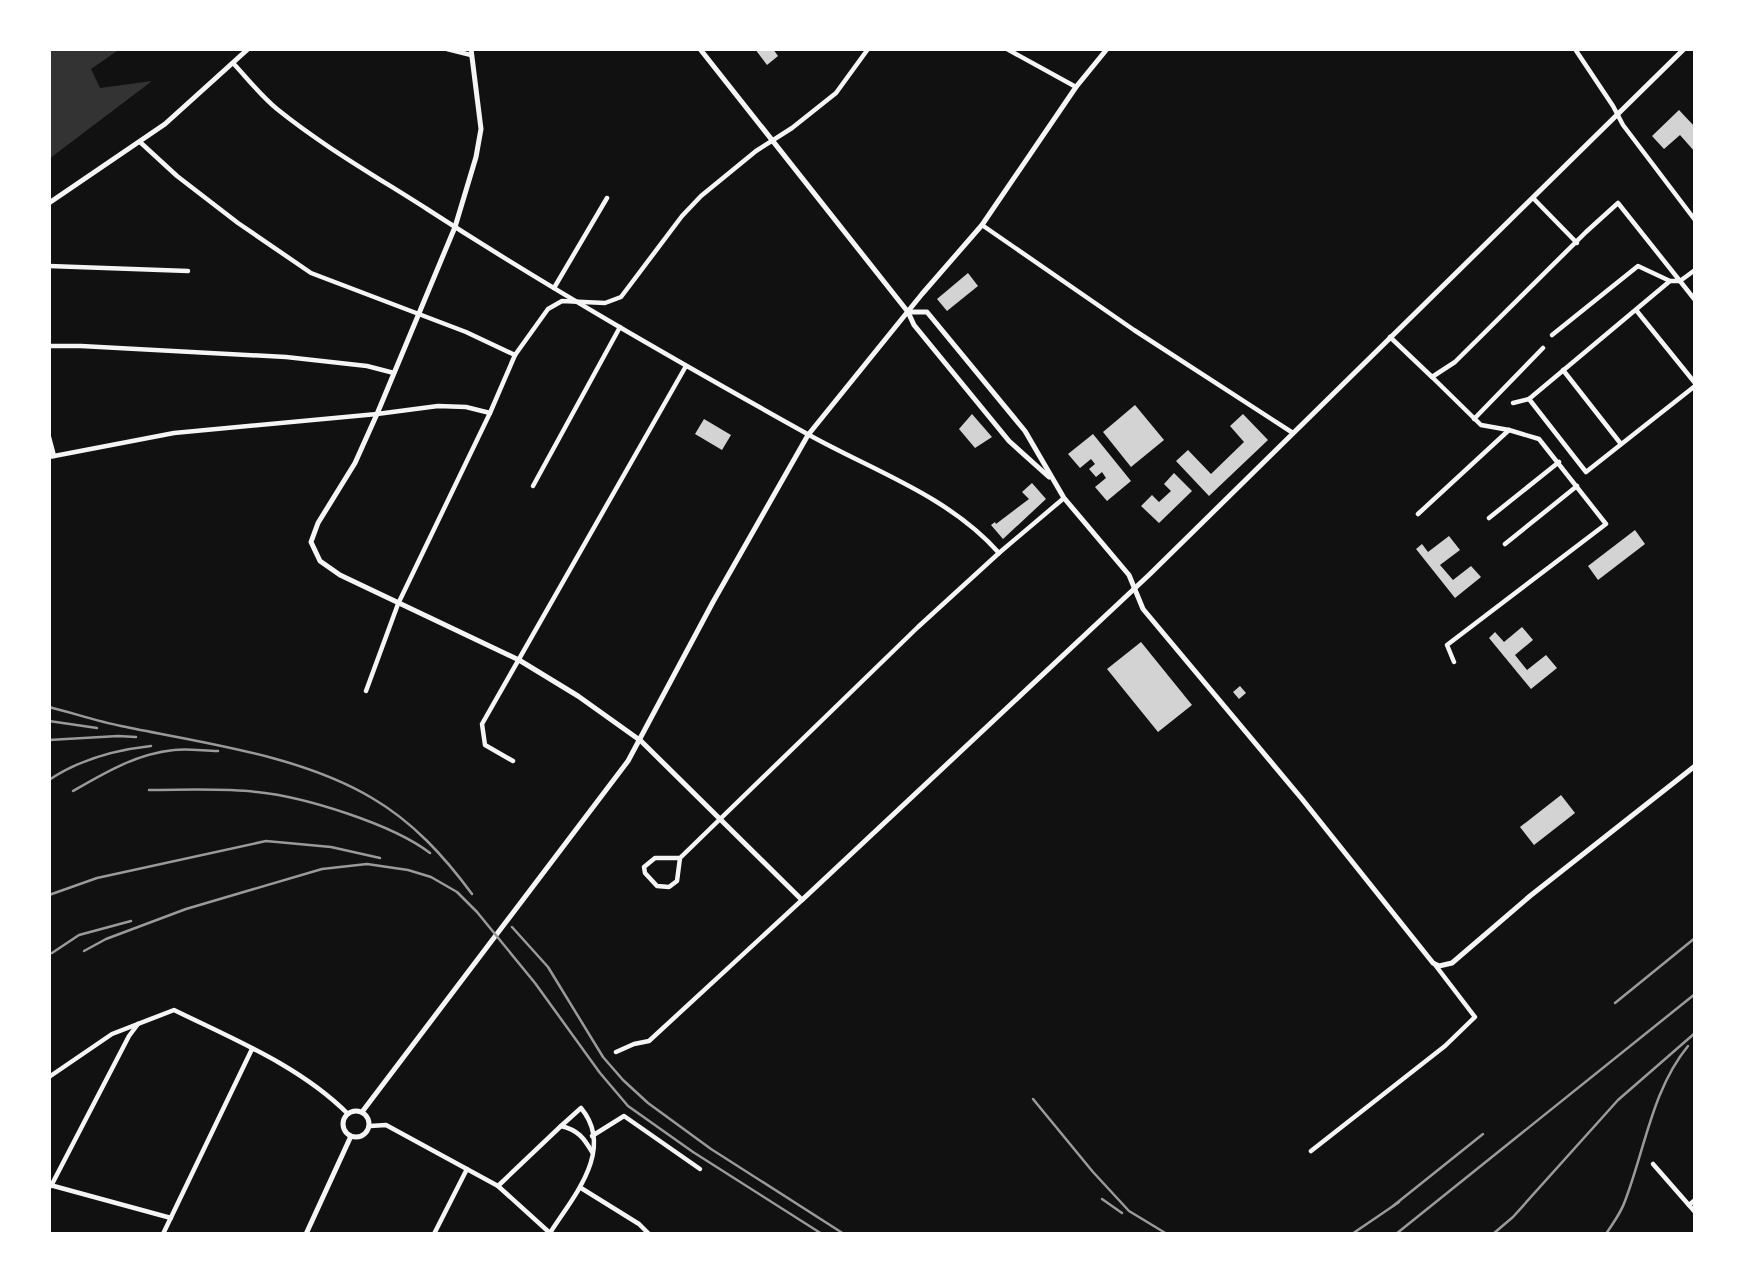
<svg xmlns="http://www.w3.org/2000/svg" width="1744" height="1283" viewBox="0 0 1744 1283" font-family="Barlow,sans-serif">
<rect width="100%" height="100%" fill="#111"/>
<path fill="#333" d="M 49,49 L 120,49 L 91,69 L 100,88 L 152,81 L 49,159 Z"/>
<g fill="#d3d3d3">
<path d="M 755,49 L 773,49 L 778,56 L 767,65 Z"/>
<path d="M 1679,110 L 1695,127 L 1695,152 L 1680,135 L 1664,149 L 1652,136 Z"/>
<path d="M 968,273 L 978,286 L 947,311 L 937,299 Z"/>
<path d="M 1135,405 L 1164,440 L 1131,467 L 1103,432 Z"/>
<path d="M 972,414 L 992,437 L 975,448 L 959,429 Z"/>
<path d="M 1243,414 L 1268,440 L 1209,496 L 1176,461 L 1188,450 L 1211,474 L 1244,442 L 1230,426 Z"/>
<path d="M 704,419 L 731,435 L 722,450 L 695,434 Z"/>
<path d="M 1093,434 L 1131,481 L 1107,501 L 1095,487 L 1106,478 L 1102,472 L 1096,477 L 1089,469 L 1095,464 L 1091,459 L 1080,468 L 1068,454 Z"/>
<path d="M 1174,473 L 1192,491 L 1159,523 L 1141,506 L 1152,495 L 1159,502 L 1171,491 L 1164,484 Z"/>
<path d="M 1032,483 L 1046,499 L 1003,539 L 991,525 L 995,522 L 996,524 L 1029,499 L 1022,492 Z"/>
<path d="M 1635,530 L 1645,544 L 1598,580 L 1588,566 Z"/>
<path d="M 1449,536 L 1460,550 L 1440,565 L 1453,580 L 1471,566 L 1481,577 L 1455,598 L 1416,549 L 1422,544 L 1428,552 Z"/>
<path d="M 1522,627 L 1533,640 L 1515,655 L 1527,670 L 1546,655 L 1557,668 L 1531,689 L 1489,638 L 1495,632 L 1504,642 Z"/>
<path d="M 1141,642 L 1192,705 L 1158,732 L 1107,669 Z"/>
<path d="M 1240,686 L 1246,693 L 1239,699 L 1233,692 Z"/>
<path d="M 1561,795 L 1575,813 L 1534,845 L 1520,827 Z"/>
</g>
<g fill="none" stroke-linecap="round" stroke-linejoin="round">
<g stroke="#f5f5f5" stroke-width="4.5">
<path d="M 447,49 L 471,55"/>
<path d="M 1007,49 L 1076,87"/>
<path d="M 1575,49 L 1613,106 L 1623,125 L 1695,220"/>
<path d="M 233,63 C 247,78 261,96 277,109 C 324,147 377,177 427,209 C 549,288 675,360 802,431 C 868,469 947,494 999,553"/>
<path d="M 140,142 L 177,176 L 238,223 L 311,273 L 466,332 L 515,355"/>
<path d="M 1534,199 L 1577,243"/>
<path d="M 982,225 L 1134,330 L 1293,433"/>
<path d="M 49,266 L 188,271"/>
<path d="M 1695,270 L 1680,281 L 1695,300"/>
<path d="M 554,288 L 607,198"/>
<path d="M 1636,310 L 1695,383"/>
<path d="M 1552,335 L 1638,266 L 1670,281"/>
<path d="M 1390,337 L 1432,377 L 1455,362 L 1586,232 L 1618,203 L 1680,281"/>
<path d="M 49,346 L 81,346 L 286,357 L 367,366 L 394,373"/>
<path d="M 1563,370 L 1621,444"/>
<path d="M 1432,377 L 1481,425 L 1509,430 L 1539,439 L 1606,524 L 1447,645 L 1454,662"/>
<path d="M 1529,399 L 1586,472 L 1695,386"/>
<path d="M 1513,403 L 1529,399 L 1670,281 L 1679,281"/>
<path d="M 1474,419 L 1543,348"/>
<path d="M 49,437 L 54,456"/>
<path d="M 49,457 L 174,433 L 377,414 L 438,406 L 466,407 L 490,413"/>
<path d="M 533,486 L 620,327"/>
<path d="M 1418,514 L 1509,430"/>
<path d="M 1489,518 L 1559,462"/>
<path d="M 1505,544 L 1577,486"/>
<path d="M 366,691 L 398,604 L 490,413 L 515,355 L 548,309 L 562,301 L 605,303 L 621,297 L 682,216 L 701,196 L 756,151 L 792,128 L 836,93 L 868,49"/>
<path d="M 513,761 L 485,745 L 482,724 L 686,366"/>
<path d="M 680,858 L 677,881 L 669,887 L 657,886 L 645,873 L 644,867 L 655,858 L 680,858 L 918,627 L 999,553 L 1064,498"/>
<path d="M 616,1052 L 634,1044 L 649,1041 L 802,900"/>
<path d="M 49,1077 L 112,1034 L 174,1010 C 233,1039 300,1066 348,1114"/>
<path d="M 370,1126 L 386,1125 L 498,1186 L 551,1234"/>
<path d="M 592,1136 L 624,1116 L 700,1169"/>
<path d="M 1311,1151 L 1445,1046 L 1475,1017 L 1436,966"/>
<path d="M 1653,1164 L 1695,1212"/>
<path d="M 50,1185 L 171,1218"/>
<path d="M 51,1186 L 129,1036 L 138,1024"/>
<path d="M 498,1186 L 561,1126 C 578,1130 584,1138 592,1152"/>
<path d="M 581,1188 L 639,1224 L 649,1234"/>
<path d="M 1689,1205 L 1695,1200"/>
<path d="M 550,1233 C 572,1198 616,1150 581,1108 L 561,1126"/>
<path d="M 163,1234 L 252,1049"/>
<path d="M 434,1234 L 467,1169"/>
</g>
<g stroke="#f5f5f5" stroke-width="5">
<path d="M 471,49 L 481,129 L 476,157 L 455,227 L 377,414 L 355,463 L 318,523 L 311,542 L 320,561 L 340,575 L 519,660 L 578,696 L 641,741 L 802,900 L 1150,574 L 1684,49"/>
<path d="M 49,203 L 165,124 L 248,49"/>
</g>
<g stroke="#f5f5f5" stroke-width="5">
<path d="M 700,49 L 908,312 L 914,325 L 1009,441 L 1049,477"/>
<path d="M 908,312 L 927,312 L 1025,431 L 1064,498 L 1129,575 L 1143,609 L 1302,799 L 1433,963 L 1439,966 L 1452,963 L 1530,896 L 1695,766"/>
<circle cx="356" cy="1124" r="13"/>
<path d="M 362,1112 L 628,761 L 713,602 L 808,435 L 922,294 L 982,225 L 1076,87 L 1107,49"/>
<path d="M 306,1234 L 351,1136"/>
</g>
<g stroke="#9a9a9a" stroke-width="2.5">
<path d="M 49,707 C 73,713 97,721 121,726 C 202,743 300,755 372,798 C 413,822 444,856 472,894"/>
<path d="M 49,721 L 97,728"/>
<path d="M 49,740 L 118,736 L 136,737"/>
<path d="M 49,780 C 80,759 114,750 151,746"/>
<path d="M 149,790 C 185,790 222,788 257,792 C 305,797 392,824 430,853"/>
<path d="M 73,791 C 106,772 136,754 174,750 C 188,748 204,751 218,751"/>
<path d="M 49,895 L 97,878 L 266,841 L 331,847 L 380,858"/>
<path d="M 512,927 L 548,967 L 603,1057 L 623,1080 L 648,1103 L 711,1149 L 844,1234"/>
<path d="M 84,951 L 106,939 L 186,909 L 322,869 L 367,864 L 408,870 L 431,877 L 457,892 L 477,912 L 535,983 L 600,1073 L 628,1106 L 693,1152 L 822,1234"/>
<path d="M 52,953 L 79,935 L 131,921"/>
<path d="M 1615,1003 L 1695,938"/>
<path d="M 1033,1099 L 1093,1172 L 1129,1211 L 1167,1234"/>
<path d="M 1102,1199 L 1122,1213"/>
<path d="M 1393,1206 L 1483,1134"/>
<path d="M 1352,1234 L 1399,1202"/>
<path d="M 1396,1234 L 1695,994"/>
<path d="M 1493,1234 L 1513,1217 L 1618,1100 L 1695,1033"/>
<path d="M 1606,1234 C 1613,1223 1621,1213 1625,1201 C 1645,1149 1652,1090 1688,1046"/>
</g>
</g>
<rect width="1744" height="1283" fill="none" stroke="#ffffff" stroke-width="102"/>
</svg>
